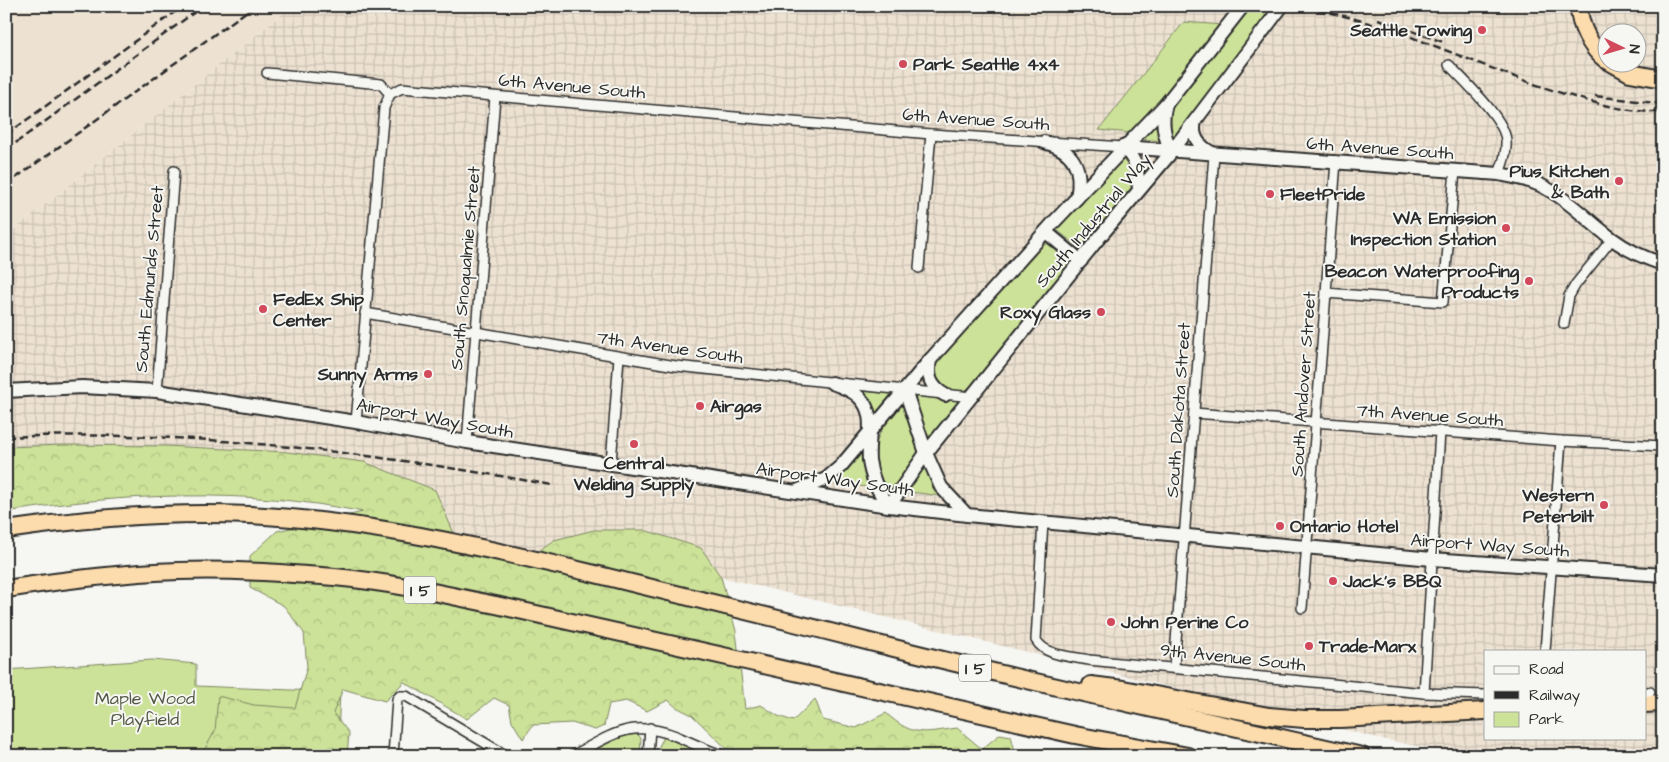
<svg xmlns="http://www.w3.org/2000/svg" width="1669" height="762" viewBox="0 0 1669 762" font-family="'Architects Daughter',sans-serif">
<defs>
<pattern id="industrial-grid" width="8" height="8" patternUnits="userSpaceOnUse" patternTransform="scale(1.25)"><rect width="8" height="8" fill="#ede2d2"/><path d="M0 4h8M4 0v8" fill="none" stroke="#cbc2b4"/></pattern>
<pattern id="forest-crowns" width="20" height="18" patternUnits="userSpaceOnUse" patternTransform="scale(1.25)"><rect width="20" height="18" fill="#cce298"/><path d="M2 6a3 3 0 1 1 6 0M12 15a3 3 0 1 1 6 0" fill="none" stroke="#afc283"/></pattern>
</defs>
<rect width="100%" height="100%" fill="#f6f6f2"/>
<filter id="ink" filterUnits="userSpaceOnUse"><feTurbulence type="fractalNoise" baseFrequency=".02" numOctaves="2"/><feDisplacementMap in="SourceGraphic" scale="10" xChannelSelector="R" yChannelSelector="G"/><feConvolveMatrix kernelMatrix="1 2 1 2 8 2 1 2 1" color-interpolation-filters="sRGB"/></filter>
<g filter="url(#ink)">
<path fill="#ede2d2" d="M 6,6 L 292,6 L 6,236 Z"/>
<path fill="url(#industrial-grid)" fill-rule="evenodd" d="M 292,6 L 1663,6 L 1663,746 L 1653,756 L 1464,756 L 1382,739 L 721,577 L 701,548 L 523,561 L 460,547 L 364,462 L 287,452 L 165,446 L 64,445 L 6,447 L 6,236 ZM 1606,32 L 1636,32 L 1636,62 L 1606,62 ZM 1485,651 L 1645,651 L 1645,738 L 1485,738 Z"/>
<g fill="#cce298" stroke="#7c8662">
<path d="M 1250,6 L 1274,7 L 1174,136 C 1165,124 1168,118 1173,105 Z"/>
<path d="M 1184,22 L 1223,25 L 1155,108 L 1131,133 L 1099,130 Z"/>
<path d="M 1159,119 L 1163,141 L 1141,139 Z"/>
<path d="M 1122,157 L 1130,158 L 1135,186 L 1080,248 L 1058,231 L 1058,227 Z"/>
<path d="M 1041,244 L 1048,244 L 1069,262 L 1069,265 L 975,383 L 966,390 L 953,391 L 944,387 L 935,374 L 934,366 L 949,343 Z"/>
<path d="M 860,391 L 892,394 L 875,417 Z"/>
<path d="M 912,396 L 962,400 L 929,443 Z"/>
<path d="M 904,400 L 920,449 L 892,490 L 884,489 C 881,483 876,477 875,471 C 868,442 887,420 904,400 Z"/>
<path d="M 864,445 L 864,468 L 868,487 L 831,483 L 845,472 Z"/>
<path d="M 926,458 L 942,496 L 902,491 Z"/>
<path d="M 152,660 L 196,664 L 196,686 L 340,692 L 337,756 L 6,756 L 6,670 Z"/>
<path d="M 636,733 L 641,738 L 640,756 L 588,756 L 587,754 L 625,735 Z"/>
<path d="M 664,737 L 699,752 L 696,756 L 659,756 L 659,746 Z"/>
</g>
<path fill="url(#forest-crowns)" stroke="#7c8662" d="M 64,445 L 165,446 L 287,452 L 364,462 L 435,490 L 460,547 L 523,561 L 554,540 L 594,530 L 644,530 L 701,548 L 721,577 L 736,631 L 745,709 L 761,705 L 778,716 L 793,721 L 815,699 L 823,720 L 856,728 L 886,713 C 912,737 923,733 957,728 L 982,749 L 1000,734 L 1011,736 L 1015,751 L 1020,756 L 851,756 L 831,750 L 813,755 L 727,749 L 692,715 L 676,707 L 668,700 L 647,711 L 626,701 L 609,704 L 604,726 L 595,730 L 572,723 L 533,725 L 523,739 L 512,721 L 509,705 L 494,698 L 467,719 L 404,682 L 385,701 L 343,689 L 333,713 L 349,733 L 347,756 L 201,756 L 215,731 L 218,696 L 254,705 L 295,708 L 307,667 L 304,633 L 284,606 L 250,588 L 250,556 L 277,531 L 363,512 C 247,488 123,493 6,512 L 6,447 Z"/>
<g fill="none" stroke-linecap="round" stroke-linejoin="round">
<defs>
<g id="street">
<path d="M 1449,65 C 1465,82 1504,118 1506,140 C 1507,152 1503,163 1499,174"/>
<path d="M 267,73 L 381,84 L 390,94 L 402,88 L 931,134 L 1123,147"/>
<path d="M 919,268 L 931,134"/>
<path d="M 1326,293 L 1443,302 L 1455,171"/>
<path d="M 365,313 L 676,366 L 972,397"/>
<path d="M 1564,324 L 1569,296 L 1576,284 L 1612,239"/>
<path d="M 157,391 L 174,171"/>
<path d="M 1194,413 L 1561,441 L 1663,446"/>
<path d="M 356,422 L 384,108 L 390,94"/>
<path d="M 467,442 L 495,97"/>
<path d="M 611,463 L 619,357"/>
<path d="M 1043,522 L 1036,640 C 1046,657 1072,656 1089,660 L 1424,693 L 1485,695"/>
<path d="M 1302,608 L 1336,161"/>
<path d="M 1545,651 L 1561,441"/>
<path d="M 1174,667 L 1214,155"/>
<path d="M 1645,692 L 1650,692"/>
<path d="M 1424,693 L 1440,431"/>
<path d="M 393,756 L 397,699 L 400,696 L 406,696 L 507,756"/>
<path d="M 572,756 C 611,736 630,718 676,736 C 692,743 708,751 725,756"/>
<path d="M 648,756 L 650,728"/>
</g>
<g id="secondary">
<path d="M 1166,104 C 1161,121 1163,136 1172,151"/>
<path d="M 1195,121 C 1191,137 1199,146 1212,153"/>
<path d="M 1044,142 C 1074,150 1083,168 1077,198"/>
<path d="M 1123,147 L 1499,174 C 1514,177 1527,179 1540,185 C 1567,198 1588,221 1611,238 C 1627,250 1644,258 1663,264"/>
<path d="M 1123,147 C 1138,162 1137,169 1139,189"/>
<path d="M 1046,232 L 1081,261"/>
<path d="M 930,360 C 927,376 930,387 945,395"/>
<path d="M 832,383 C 841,386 852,390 859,397 C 877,414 867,439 869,460 C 871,478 878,492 889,506"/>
<path d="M 905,390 L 926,453 L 941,487 L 967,515"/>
<path d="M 6,391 L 82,387 L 157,391 L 356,422 L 467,442 L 889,506 L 967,515 L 1432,559 L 1663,575"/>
<path d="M 799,490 L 826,479 L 841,466 L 930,360 L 1054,222 L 1166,104 L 1243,6"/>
<path d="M 889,506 L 926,453 L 1098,239 L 1169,155 L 1282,6"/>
</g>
<g id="highway">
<path d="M 1579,6 C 1579,26 1591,48 1606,60"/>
<path d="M 1610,62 L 1630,73 L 1663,79"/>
<path d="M 6,530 C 87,518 167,511 249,515 C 365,521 478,546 591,573 C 686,596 780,619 874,643 C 1036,684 1199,719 1362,756"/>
<path d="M 6,589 C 63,580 121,573 179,571 C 230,569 283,573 334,577 C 391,582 448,595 505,607 L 1075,735 L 1188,756"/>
<path d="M 1091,685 L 1123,689 L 1269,716 L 1304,719 L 1340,719 L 1485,711"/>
<path d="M 1645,704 L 1663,703"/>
</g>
</defs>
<use href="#street" stroke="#2b2b2b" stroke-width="12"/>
<use href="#secondary" stroke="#2b2b2b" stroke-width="16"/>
<use href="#highway" stroke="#2b2b2b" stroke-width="20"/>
<use href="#street" stroke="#f6f6f2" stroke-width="9"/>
<use href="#secondary" stroke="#f6f6f2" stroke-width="12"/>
<use href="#highway" stroke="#fcdcac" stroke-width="16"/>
<g stroke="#2b2b2b" stroke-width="2.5" stroke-dasharray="8 4" stroke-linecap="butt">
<path d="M 1295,6 C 1386,19 1468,63 1555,91 C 1590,102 1626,113 1663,112"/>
<path d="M 1378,19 L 1446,43"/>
<path d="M 1595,96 L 1663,104"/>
<path d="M 6,135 L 183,6"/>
<path d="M 6,150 L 203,6"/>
<path d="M 6,185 L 254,6"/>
<path d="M 6,437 C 189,429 372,453 552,485"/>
</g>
</g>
</g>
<g fill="#d1495b" stroke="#f6f6f2" stroke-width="2">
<circle cx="1482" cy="30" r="5"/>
<circle cx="903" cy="64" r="5"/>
<circle cx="1619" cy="181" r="5"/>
<circle cx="1270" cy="194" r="5"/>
<circle cx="1506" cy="228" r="5"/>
<circle cx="1529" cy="281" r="5"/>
<circle cx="263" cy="309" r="5"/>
<circle cx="1101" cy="312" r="5"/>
<circle cx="428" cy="374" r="5"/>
<circle cx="700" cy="406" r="5"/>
<circle cx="634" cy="444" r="5"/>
<circle cx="1604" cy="505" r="5"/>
<circle cx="1280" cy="526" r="5"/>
<circle cx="1333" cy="581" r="5"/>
<circle cx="1111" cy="622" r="5"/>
<circle cx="1309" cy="646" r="5"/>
</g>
<g text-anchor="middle" stroke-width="4" stroke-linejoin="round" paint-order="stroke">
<g fill="#f6f6f2" stroke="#686867" stroke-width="1">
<rect x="404" y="576.5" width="32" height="27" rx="4"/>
<rect x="959" y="654.5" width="32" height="27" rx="4"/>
</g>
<g font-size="16" font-weight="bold" fill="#2b2b2b">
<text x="420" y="596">I 5</text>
<text x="975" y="674">I 5</text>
</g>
<g font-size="18" font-weight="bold" fill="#2b2b2b" stroke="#f6f6f2" text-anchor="start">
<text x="1472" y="36" text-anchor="end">Seattle Towing</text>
<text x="913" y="70">Park Seattle 4x4</text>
<text x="1609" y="177" text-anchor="end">Pius Kitchen<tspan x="1609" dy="21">&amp; Bath</tspan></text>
<text x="1280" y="200">FleetPride</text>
<text x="1496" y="224" text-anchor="end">WA Emission<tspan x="1496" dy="21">Inspection Station</tspan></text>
<text x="1519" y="277" text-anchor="end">Beacon Waterproofing<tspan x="1519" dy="21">Products</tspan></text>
<text x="273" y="305">FedEx Ship<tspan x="273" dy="21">Center</tspan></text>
<text x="1091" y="318" text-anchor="end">Roxy Glass</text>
<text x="418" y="380" text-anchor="end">Sunny Arms</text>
<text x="710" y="412">Airgas</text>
<text x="634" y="469" text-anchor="middle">Central<tspan x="634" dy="21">Welding Supply</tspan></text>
<text x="1594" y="501" text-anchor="end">Western<tspan x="1594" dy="21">Peterbilt</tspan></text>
<text x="1290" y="532">Ontario Hotel</text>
<text x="1343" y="587">Jack's BBQ</text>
<text x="1121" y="628">John Perine Co</text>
<text x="1319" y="652">Trade-Marx</text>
</g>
<g font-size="18" fill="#2b2b2b" stroke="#f6f6f2">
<text transform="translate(572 86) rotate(5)" y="6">6th Avenue South</text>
<text transform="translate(976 119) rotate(4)" y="6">6th Avenue South</text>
<text transform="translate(1380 148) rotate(4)" y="6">6th Avenue South</text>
<text transform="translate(1093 220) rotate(-50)" y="6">South Industrial Way</text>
<text transform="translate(465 268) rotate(-85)" y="6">South Snoqualmie Street</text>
<text transform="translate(149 279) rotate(-85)" y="6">South Edmunds Street</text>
<text transform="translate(670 347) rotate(8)" y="6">7th Avenue South</text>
<text transform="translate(1303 384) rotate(-86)" y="6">South Andover Street</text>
<text transform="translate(1178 410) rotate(-86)" y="6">South Dakota Street</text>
<text transform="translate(1430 415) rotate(4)" y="6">7th Avenue South</text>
<text transform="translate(435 418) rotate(10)" y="6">Airport Way South</text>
<text transform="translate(835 479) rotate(8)" y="6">Airport Way South</text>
<text transform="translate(1490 545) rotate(4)" y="6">Airport Way South</text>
<text transform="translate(1233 657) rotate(6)" y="6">9th Avenue South</text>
</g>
<g font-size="18" fill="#535946" stroke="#f6f6f2">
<text x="145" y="704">Maple Wood<tspan x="145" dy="21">Playfield</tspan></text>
</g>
</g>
<rect width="1669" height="762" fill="none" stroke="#f6f6f2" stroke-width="25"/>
<rect x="12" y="12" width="1644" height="737" fill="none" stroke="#2b2b2b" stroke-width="2" filter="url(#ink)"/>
<rect x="1484" y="650" width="162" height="90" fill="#f6f6f2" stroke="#a5a5a2"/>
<rect x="1494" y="666" width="25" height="8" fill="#f6f6f2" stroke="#a5a5a2"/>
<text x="1529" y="674" font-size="15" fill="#2b2b2b">Road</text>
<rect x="1494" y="691" width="25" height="8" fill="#2b2b2b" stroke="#a5a5a2"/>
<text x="1529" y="700" font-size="15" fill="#2b2b2b">Railway</text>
<rect x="1494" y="712" width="25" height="15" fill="#cce298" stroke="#a5a5a2"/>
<text x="1529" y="724" font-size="15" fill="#2b2b2b">Park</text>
<g transform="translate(1622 48) rotate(95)"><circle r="24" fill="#f6f6f2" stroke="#a5a5a2"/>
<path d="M0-4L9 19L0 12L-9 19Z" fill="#d1495b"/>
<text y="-8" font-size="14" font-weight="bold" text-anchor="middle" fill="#2b2b2b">N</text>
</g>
</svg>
